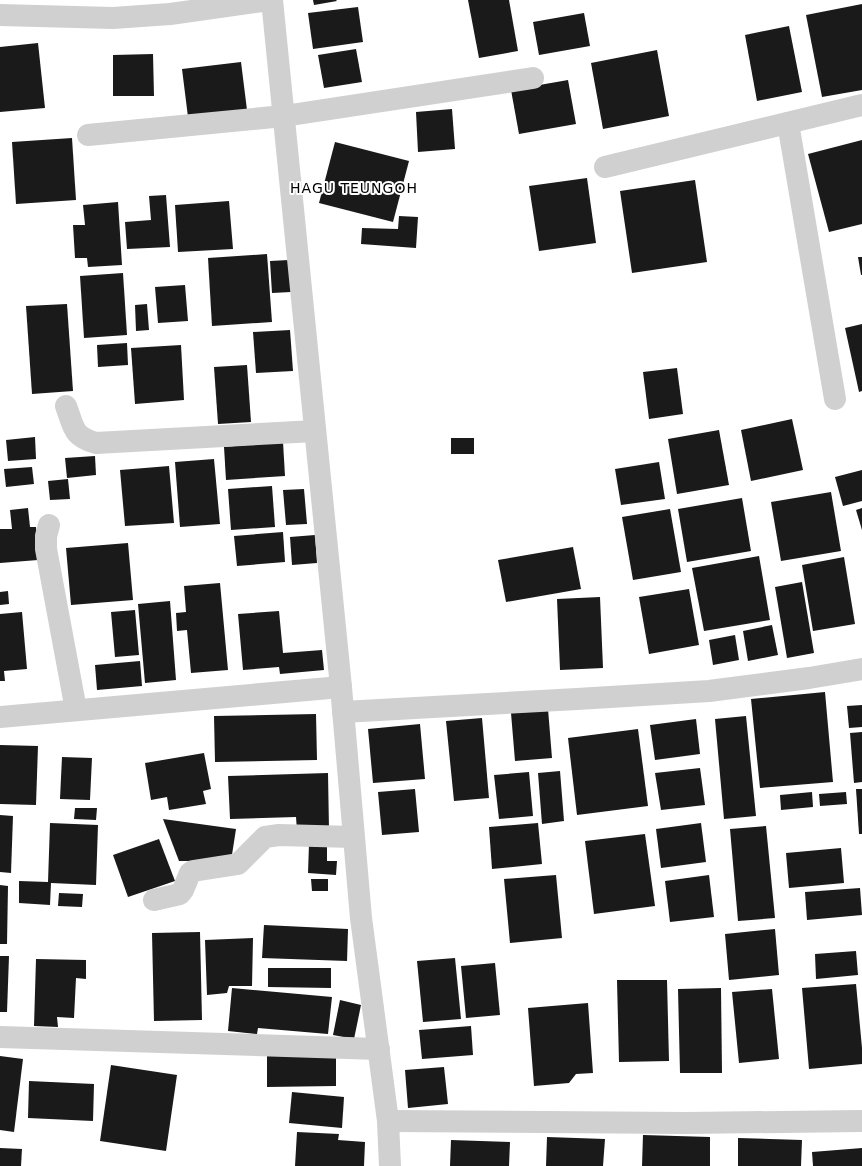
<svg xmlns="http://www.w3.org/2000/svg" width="862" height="1166" viewBox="0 0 862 1166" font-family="'DejaVu Sans',sans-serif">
<rect width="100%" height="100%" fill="#fff"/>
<g fill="#1a1a1a">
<path d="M 313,0 L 336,0 L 337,1 L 314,5 Z"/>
<path d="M 468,0 L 509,0 L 518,51 L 479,58 Z"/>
<path d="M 862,4 L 862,90 L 822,97 L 806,15 Z"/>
<path d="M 358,7 L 363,42 L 313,49 L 308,13 Z"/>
<path d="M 584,13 L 590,46 L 539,55 L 533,22 Z"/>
<path d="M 789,26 L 802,92 L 757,101 L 745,35 Z"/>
<path d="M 38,43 L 45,108 L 0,112 L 0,47 Z"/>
<path d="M 356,49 L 362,82 L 324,88 L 318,55 Z"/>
<path d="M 657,50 L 669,116 L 603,129 L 591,63 Z"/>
<path d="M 153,54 L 154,96 L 113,96 L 113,55 Z"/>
<path d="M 241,62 L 247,110 L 188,117 L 182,69 Z"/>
<path d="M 568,80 L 576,124 L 519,134 L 511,90 Z"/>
<path d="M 452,109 L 455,149 L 418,152 L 416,112 Z"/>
<path d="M 72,138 L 76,200 L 16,204 L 12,142 Z"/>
<path d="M 862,140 L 862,224 L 829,232 L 808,154 Z"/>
<path d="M 335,142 L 409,161 L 393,222 L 319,203 Z"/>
<path d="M 587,178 L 596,243 L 539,251 L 529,186 Z"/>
<path d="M 695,180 L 707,262 L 632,273 L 620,191 Z"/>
<path d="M 166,195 L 170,247 L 127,249 L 125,222 L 151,220 L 149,196 Z"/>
<path d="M 229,201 L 233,249 L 178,252 L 175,205 Z"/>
<path d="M 118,202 L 122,265 L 88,267 L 87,258 L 75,258 L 73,225 L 85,225 L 83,205 Z"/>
<path d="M 399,216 L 418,217 L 416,248 L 361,244 L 362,228 L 398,229 Z"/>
<path d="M 267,254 L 272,322 L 212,326 L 208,258 Z"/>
<path d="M 858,257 L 862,257 L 862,275 L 861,275 Z"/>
<path d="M 289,260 L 291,292 L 272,293 L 270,261 Z"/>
<path d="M 123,273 L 127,335 L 84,338 L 80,276 Z"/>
<path d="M 185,285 L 188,321 L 158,323 L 155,287 Z"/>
<path d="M 67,304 L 73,391 L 32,394 L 26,306 Z"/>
<path d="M 147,304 L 149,330 L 136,331 L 135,305 Z"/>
<path d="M 862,324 L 862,391 L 859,392 L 845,328 Z"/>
<path d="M 290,330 L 293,371 L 256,373 L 253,332 Z"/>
<path d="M 127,343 L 128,365 L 98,367 L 97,345 Z"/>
<path d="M 181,345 L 184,400 L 135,404 L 131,348 Z"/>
<path d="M 247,365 L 251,422 L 218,424 L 214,367 Z"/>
<path d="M 677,368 L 683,414 L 649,419 L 643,372 Z"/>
<path d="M 792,419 L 803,470 L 751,481 L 741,430 Z"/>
<path d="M 719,430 L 729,485 L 677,494 L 668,439 Z"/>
<path d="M 35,437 L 36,459 L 8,461 L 6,440 Z"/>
<rect x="451" y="438" width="23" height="16"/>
<path d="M 283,442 L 285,476 L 226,480 L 224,447 Z"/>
<path d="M 95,456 L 96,475 L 67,478 L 65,458 Z"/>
<path d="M 214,459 L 220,524 L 180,527 L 175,462 Z"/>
<path d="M 659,462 L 665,499 L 621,505 L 615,469 Z"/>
<path d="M 169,466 L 174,523 L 125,526 L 120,470 Z"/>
<path d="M 32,467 L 34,484 L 6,487 L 4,469 Z"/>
<path d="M 862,470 L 862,501 L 843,506 L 835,477 Z"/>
<path d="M 68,479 L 70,499 L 50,500 L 48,481 Z"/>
<path d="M 272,486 L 275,527 L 231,530 L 228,489 Z"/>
<path d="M 304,489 L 307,524 L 286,525 L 283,490 Z"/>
<path d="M 831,492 L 841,551 L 781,561 L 771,502 Z"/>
<path d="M 742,498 L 751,551 L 687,562 L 678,509 Z"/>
<path d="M 28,508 L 30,527 L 36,527 L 38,560 L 0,563 L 0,529 L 12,529 L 10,510 Z"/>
<path d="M 862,508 L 862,530 L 856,510 Z"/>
<path d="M 670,509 L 681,572 L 633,580 L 622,517 Z"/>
<path d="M 283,532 L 285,562 L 237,566 L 234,536 Z"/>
<path d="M 315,535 L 317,563 L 292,565 L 290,537 Z"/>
<path d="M 128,543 L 133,600 L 71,605 L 66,548 Z"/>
<path d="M 573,547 L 581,589 L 506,602 L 498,560 Z"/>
<path d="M 759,556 L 770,620 L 704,631 L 692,568 Z"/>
<path d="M 844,557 L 855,624 L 813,631 L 802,565 Z"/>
<path d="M 802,582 L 814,653 L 787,658 L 775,587 Z"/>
<path d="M 220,583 L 228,670 L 191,673 L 187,630 L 177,631 L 176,613 L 186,612 L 184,586 Z"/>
<path d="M 689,589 L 699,645 L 649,654 L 639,597 Z"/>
<path d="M 8,591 L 9,604 L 0,605 L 0,592 Z"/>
<path d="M 600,597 L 603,668 L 560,670 L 557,599 Z"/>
<path d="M 170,601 L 176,680 L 145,683 L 138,604 Z"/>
<path d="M 135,610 L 139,655 L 115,657 L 111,612 Z"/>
<path d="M 279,611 L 283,653 L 322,650 L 324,670 L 280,674 L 279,667 L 243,670 L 238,614 Z"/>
<path d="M 22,612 L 27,669 L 4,671 L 5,681 L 0,681 L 0,614 Z"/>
<path d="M 772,625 L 778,655 L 748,661 L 743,631 Z"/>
<path d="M 735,635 L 739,660 L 713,665 L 709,640 Z"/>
<path d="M 140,661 L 142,686 L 97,690 L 95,665 Z"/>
<path d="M 825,692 L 833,782 L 760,788 L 751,699 Z"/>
<path d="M 862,705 L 862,727 L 849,728 L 847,706 Z"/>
<path d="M 548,709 L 552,758 L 515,761 L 511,713 Z"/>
<path d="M 316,714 L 317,760 L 215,762 L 214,716 Z"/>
<path d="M 746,716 L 756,816 L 724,819 L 715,719 Z"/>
<path d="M 482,718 L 489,798 L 454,801 L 446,721 Z"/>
<path d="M 696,719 L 700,754 L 655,760 L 650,725 Z"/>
<path d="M 420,724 L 425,779 L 373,783 L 368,729 Z"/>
<path d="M 638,729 L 648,806 L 577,815 L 568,738 Z"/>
<path d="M 862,732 L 862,782 L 854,783 L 850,733 Z"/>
<path d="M 0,745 L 38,746 L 36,805 L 0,804 Z"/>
<path d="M 204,753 L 211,789 L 203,791 L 206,804 L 169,810 L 167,797 L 151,800 L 145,763 Z"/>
<path d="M 62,757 L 92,758 L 90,800 L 60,799 Z"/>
<path d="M 700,768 L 705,805 L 661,810 L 655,773 Z"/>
<path d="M 560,771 L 564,821 L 542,824 L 538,773 Z"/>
<path d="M 529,772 L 533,816 L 499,819 L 494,775 Z"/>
<path d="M 328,773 L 329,830 L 297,831 L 296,817 L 230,819 L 228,776 Z"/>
<path d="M 415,789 L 419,832 L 382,835 L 378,792 Z"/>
<path d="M 856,789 L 862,789 L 862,834 L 859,834 Z"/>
<path d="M 812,792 L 813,807 L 781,810 L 780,795 Z"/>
<path d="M 846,792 L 847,804 L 820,806 L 819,794 Z"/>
<path d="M 75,808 L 97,808 L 96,820 L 74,819 Z"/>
<path d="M 0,815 L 13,816 L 11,873 L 0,872 Z"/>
<path d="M 163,819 L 236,829 L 231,861 L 179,861 Z"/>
<path d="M 50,823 L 98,825 L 96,885 L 51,883 L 50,905 L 19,903 L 19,881 L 48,882 Z"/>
<path d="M 538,823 L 542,864 L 492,869 L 489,827 Z"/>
<path d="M 701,823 L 706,862 L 661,868 L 656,829 Z"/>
<path d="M 766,826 L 775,918 L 738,921 L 730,829 Z"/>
<path d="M 645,834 L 655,906 L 594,914 L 585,841 Z"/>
<path d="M 159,839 L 175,881 L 128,897 L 113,855 Z"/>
<path d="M 309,844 L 327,845 L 327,861 L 337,861 L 336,875 L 308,873 Z"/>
<path d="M 841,848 L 844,883 L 789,888 L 786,853 Z"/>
<path d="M 556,875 L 562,938 L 510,943 L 504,879 Z"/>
<path d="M 709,875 L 714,917 L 670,922 L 665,881 Z"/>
<path d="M 311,879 L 328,879 L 328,891 L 312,891 Z"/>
<path d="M 0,885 L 8,886 L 7,944 L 0,944 Z"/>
<path d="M 860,888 L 862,915 L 807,920 L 805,892 Z"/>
<path d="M 59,893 L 83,894 L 82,907 L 58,906 Z"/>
<path d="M 264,925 L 348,929 L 347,961 L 262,958 Z"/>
<path d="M 775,929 L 779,975 L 729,980 L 725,934 Z"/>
<path d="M 200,932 L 202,1020 L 154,1021 L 152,933 Z"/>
<path d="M 253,938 L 252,986 L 229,986 L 227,993 L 207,995 L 205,940 Z"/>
<path d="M 856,951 L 858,975 L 816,979 L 815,954 Z"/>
<path d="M 0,956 L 9,956 L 7,1012 L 0,1012 Z"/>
<path d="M 455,958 L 461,1019 L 423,1022 L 417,961 Z"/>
<path d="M 36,959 L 86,960 L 86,979 L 76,978 L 74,1018 L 57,1017 L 58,1027 L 34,1026 Z"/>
<path d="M 495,963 L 500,1015 L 466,1018 L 461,966 Z"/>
<path d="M 268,968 L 331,968 L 331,988 L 268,987 Z"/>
<path d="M 617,980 L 667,980 L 669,1061 L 619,1062 Z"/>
<path d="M 856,984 L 862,1048 L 862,1064 L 809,1069 L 802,988 Z"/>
<path d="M 232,988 L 332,997 L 328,1034 L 258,1028 L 257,1034 L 228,1031 Z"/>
<path d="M 721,988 L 722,1073 L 680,1073 L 678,989 Z"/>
<path d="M 772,989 L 779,1059 L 739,1063 L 732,992 Z"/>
<path d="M 340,1000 L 361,1005 L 354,1039 L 333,1035 Z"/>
<path d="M 588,1003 L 593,1073 L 576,1074 L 569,1083 L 534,1086 L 528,1008 Z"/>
<path d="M 471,1026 L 473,1055 L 422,1059 L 419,1030 Z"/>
<path d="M 336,1054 L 336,1086 L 267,1087 L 267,1055 Z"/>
<path d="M 0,1056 L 23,1059 L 14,1132 L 0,1130 Z"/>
<path d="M 111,1065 L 177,1075 L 166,1151 L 100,1141 Z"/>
<path d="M 444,1067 L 448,1104 L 408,1108 L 405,1070 Z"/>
<path d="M 29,1081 L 94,1084 L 93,1121 L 28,1118 Z"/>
<path d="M 292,1092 L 344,1097 L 342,1128 L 289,1123 Z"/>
<path d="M 297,1132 L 339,1134 L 338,1140 L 365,1142 L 364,1166 L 295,1166 Z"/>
<path d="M 643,1135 L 710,1137 L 710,1166 L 642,1166 Z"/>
<path d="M 547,1137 L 605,1139 L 603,1166 L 546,1166 Z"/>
<path d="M 738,1138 L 802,1140 L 801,1166 L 738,1166 Z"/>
<path d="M 451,1140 L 510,1142 L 509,1166 L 450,1166 Z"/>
<path d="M 0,1148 L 22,1149 L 21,1166 L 0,1166 Z"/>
<path d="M 862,1148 L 862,1166 L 813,1166 L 812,1152 Z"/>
</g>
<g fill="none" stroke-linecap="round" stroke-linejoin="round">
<g stroke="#d0d0d0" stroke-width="22">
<path d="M 272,0 L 341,687 L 361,918 L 388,1121 L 390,1166"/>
<path d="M 0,15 L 113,18 L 170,14 L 270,0"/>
<path d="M 788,123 L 835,399"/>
<path d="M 88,135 L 284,116 L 533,78"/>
<path d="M 605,167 L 862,105"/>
<path d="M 66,406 C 74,427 72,436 96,443 L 315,431"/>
<path d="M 49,525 L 46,536 L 46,549 L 76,710"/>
<path d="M 343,712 L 577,699 L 709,691 L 809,678 L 862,669"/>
<path d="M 0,717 L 341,687"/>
<path d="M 154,900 L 180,894 L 183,890 L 190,873 L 193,871 L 238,864 L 265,837 L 279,835 L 353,837"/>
<path d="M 0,1037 L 379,1049"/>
<path d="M 388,1121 L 687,1123 L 862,1121"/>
</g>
</g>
<g text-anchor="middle" stroke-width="4" stroke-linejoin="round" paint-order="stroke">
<g font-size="14" letter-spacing="1" fill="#000" stroke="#fff">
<text x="354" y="193">HAGU TEUNGOH</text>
</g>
</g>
</svg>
